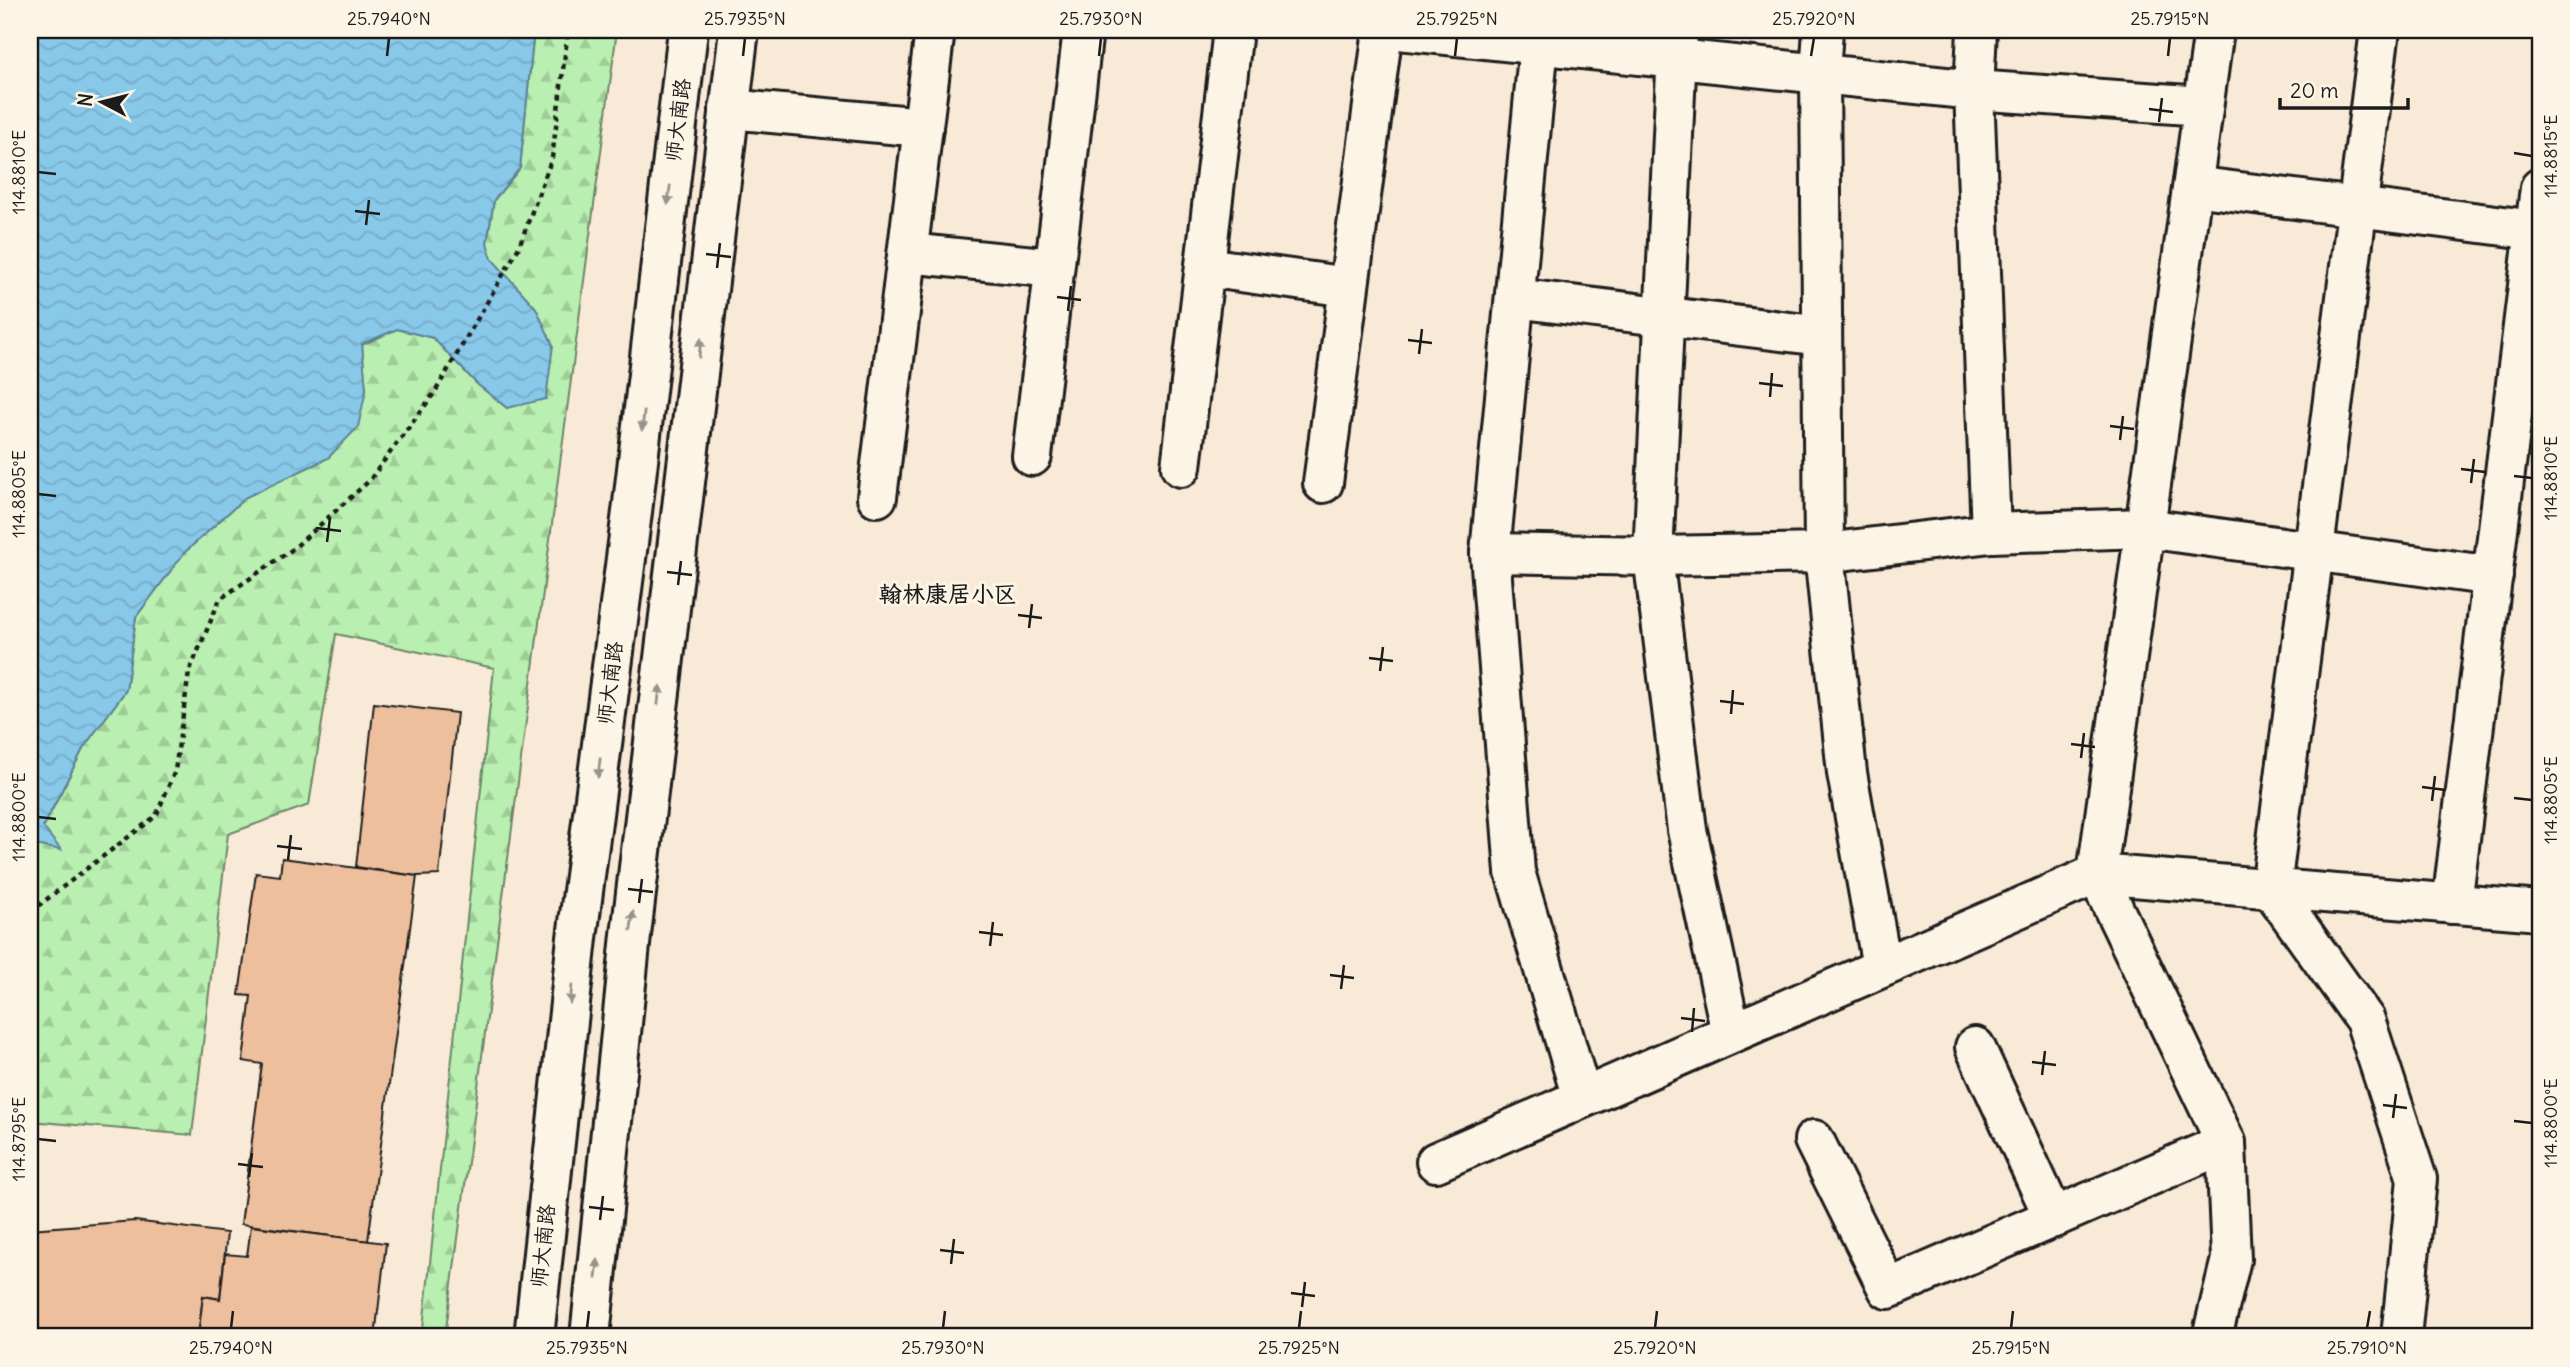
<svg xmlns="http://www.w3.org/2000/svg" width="2570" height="1367" viewBox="0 0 2570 1367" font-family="Delius,'LXGW WenKai TC',sans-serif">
<defs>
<pattern id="forest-firs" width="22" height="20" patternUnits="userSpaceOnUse" patternTransform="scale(1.75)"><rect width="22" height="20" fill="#b9efb0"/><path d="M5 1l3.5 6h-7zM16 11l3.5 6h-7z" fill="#9ecc97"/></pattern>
<pattern id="water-waves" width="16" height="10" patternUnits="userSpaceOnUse" patternTransform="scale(1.75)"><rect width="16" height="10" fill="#88c8e9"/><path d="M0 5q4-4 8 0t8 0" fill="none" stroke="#75abc7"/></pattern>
</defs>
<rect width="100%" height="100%" fill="#f9ead7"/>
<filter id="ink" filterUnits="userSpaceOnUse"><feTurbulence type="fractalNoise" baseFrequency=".0143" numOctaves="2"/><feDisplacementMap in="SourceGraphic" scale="14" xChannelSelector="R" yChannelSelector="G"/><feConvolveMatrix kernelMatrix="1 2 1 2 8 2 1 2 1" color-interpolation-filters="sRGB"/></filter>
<g filter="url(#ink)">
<path fill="url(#forest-firs)" stroke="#6a8666" stroke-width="2" d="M 534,30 L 617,30 L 445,1337 L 422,1337 L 494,668 L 336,634 L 309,805 L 228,834 L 192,1135 L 30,1121 L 30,844 L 60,849 L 43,828 L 84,747 L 126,690 L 136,617 L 184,553 L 246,497 L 328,458 L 366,390 L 362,345 L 397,329 L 433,338 L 477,384 L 507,408 L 536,308 L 491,259 L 487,243 L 494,200 L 520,168 Z"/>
<path fill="url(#water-waves)" stroke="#5d8397" stroke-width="2" d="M 30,30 L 534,30 L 520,168 L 494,200 L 487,243 L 492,259 L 536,308 L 553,345 L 546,399 L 507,408 L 477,384 L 433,338 L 397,329 L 362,344 L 366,390 L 358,427 L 328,458 L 246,497 L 184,553 L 136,617 L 126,690 L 84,747 L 43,827 L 61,850 L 30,844 Z"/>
<g fill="#edbf9d" stroke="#1c1c1c" stroke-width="2">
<path d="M 374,703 L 457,713 L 439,875 L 417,876 L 356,867 Z"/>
<path d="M 282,858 L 417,876 L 368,1241 L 241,1224 L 262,1064 L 243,1061 L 251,996 L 239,995 L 256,873 L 280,876 Z"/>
<path d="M 135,1221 L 227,1233 L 220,1299 L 203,1296 L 198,1337 L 30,1337 L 30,1229 Z"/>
<path d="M 251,1226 L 386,1243 L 375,1337 L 198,1337 L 203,1296 L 220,1299 L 225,1254 L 247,1256 Z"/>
</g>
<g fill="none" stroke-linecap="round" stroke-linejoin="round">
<defs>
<g id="street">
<path d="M 1399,30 L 1974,90 L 2203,106"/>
<path d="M 1539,30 L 1539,44 L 1490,553 L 1515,872 L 1582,1098"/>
<path d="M 1678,30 L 1653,556 L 1687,830 L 1731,1033"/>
<path d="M 1823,30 L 1820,73 L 1824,553 L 1847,773 L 1882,967"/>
<path d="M 1977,30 L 1974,90 L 1991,533"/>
<path d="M 2380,30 L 2271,888 L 2365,1020 L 2417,1179 L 2401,1337"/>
<path d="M 729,109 L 923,127"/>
<path d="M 2193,186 L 2535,230"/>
<path d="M 908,253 L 1054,268"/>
<path d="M 1205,267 L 1348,287"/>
<path d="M 1515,298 L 1822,336"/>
<path d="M 1032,456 L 1083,30"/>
<path d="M 1181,467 L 1233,30"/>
<path d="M 1323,483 L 1383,30"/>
<path d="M 877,497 L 935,30"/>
<path d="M 1490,553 L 1653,556 L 1824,553 L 1991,533 L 2145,528 L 2493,576"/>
<path d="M 2452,904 L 2540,188"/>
<path d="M 1975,1047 L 2054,1218"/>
<path d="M 1814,1140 L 1888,1289 L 2226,1143"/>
<path d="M 1436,1162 L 2097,874 L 2540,911"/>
<path d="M 2212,1337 L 2231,1259 L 2226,1143 L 2097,874 L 2214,30"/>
</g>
<g id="secondary">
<path d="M 534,1337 L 577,938 L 632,512 L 688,30"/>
<path d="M 590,1337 L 631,935 L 739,30"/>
</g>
</defs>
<use href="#street" stroke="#1c1c1c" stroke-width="44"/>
<use href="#secondary" stroke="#1c1c1c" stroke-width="44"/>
<path stroke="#1c1c1c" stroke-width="4.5" stroke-dasharray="5 5" stroke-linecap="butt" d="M 30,912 L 156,816 L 175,771 L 189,672 L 220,599 L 293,549 L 369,481 L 435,392 L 518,249 L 552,158 L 568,30"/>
<use href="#street" stroke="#fcf5e5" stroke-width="38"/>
<use href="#secondary" stroke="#fcf5e5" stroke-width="38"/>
</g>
<defs><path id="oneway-solid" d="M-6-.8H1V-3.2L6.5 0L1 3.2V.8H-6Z" transform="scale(1.75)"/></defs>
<g fill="#97938b">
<use href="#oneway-solid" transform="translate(669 195) rotate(97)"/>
<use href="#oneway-solid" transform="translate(700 348) rotate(-83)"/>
<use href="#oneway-solid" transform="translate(643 421) rotate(97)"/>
<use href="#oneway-solid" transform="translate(659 695) rotate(-83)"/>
<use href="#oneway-solid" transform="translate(599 768) rotate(97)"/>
<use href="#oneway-solid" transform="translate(632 921) rotate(-83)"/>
<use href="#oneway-solid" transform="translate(571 994) rotate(96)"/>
<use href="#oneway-solid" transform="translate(597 1269) rotate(-84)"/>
</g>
</g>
<path fill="none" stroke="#1c1c1c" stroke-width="2.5" d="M 387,56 L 389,38M 743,56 L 745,38M 1099,56 L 1101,38M 1455,56 L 1457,38M 1811,56 L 1814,38M 2168,56 L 2170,38M 2149,109 L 2173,112M 2159,122 L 2162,98M 2514,153 L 2532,156M 38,172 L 56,174M 355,211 L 380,214M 366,225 L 369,200M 706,254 L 731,257M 717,268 L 720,243M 1057,297 L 1081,300M 1068,311 L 1071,286M 1408,340 L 1432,343M 1419,354 L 1422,329M 1759,383 L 1783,386M 1770,397 L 1772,373M 2110,426 L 2134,429M 2120,440 L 2123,416M 2461,469 L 2485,472M 2514,476 L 2532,478M 2471,483 L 2474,459M 38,494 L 56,496M 316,528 L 341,531M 327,542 L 330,518M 667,572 L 692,575M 678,585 L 681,561M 1018,615 L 1042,618M 1029,628 L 1032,604M 1369,658 L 1393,661M 1380,671 L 1383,647M 1720,701 L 1744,704M 1731,714 L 1733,690M 2071,744 L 2095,747M 2081,758 L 2084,733M 2422,787 L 2446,790M 2514,798 L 2532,800M 2432,801 L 2435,776M 38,817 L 56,819M 277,846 L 302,849M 288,860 L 291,835M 628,889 L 653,892M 639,903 L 642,879M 979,932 L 1003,935M 990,946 L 993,922M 1330,975 L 1354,978M 1341,989 L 1344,965M 1681,1018 L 1705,1021M 1692,1032 L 1694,1008M 2032,1062 L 2056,1065M 2042,1075 L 2045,1051M 2383,1105 L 2407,1108M 2393,1118 L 2396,1094M 2514,1121 L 2532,1123M 38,1139 L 56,1141M 238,1164 L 263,1167M 249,1177 L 252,1153M 589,1207 L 614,1210M 600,1220 L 603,1196M 940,1250 L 964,1253M 951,1264 L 954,1239M 1291,1293 L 1315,1296M 1302,1307 L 1305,1282M 231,1328 L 233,1311M 587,1328 L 589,1311M 943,1328 L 945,1311M 1299,1328 L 1301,1311M 1655,1328 L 1657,1311M 2011,1328 L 2013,1311M 2367,1328 L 2370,1311"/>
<g text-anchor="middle" stroke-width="6" stroke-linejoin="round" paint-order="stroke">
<g font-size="21" fill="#1c1c1c" stroke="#fcf5e5">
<text transform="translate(678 120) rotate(-83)" y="7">师大南路</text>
<text transform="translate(610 683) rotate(-83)" y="7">师大南路</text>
<text transform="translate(543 1246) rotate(-84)" y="7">师大南路</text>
</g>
<g font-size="23" font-weight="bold" fill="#1c1c1c" stroke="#fcf5e5">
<text x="948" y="602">翰林康居小区</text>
</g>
</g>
<rect width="2570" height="1367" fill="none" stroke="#fcf5e5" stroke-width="77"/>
<g transform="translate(102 102) rotate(277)" stroke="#fcf5e5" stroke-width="5" paint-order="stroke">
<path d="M0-5L12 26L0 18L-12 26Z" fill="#1c1c1c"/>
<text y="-10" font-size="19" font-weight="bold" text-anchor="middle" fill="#1c1c1c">N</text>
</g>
<path d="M2280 98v10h128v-10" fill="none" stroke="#1c1c1c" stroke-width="3.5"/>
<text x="2290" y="98" font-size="21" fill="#1c1c1c" stroke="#fcf5e5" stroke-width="5" paint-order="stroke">20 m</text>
<rect x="38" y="38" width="2494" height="1290" fill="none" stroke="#1c1c1c" stroke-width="2.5"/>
<g font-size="18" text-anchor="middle" fill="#1c1c1c">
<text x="389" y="25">25.7940°N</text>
<text x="745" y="25">25.7935°N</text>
<text x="1101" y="25">25.7930°N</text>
<text x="1457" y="25">25.7925°N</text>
<text x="1814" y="25">25.7920°N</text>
<text x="2170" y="25">25.7915°N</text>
<text transform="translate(2551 156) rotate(-90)" y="6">114.8815°E</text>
<text transform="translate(19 172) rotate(-90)" y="6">114.8810°E</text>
<text transform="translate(2551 478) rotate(-90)" y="6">114.8810°E</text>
<text transform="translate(19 494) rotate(-90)" y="6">114.8805°E</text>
<text transform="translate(2551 800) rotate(-90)" y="6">114.8805°E</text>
<text transform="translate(19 817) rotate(-90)" y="6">114.8800°E</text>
<text transform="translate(2551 1123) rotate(-90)" y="6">114.8800°E</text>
<text transform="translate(19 1139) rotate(-90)" y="6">114.8795°E</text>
<text x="231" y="1354">25.7940°N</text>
<text x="587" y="1354">25.7935°N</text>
<text x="943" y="1354">25.7930°N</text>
<text x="1299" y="1354">25.7925°N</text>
<text x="1655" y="1354">25.7920°N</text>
<text x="2011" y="1354">25.7915°N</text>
<text x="2367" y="1354">25.7910°N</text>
</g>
</svg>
